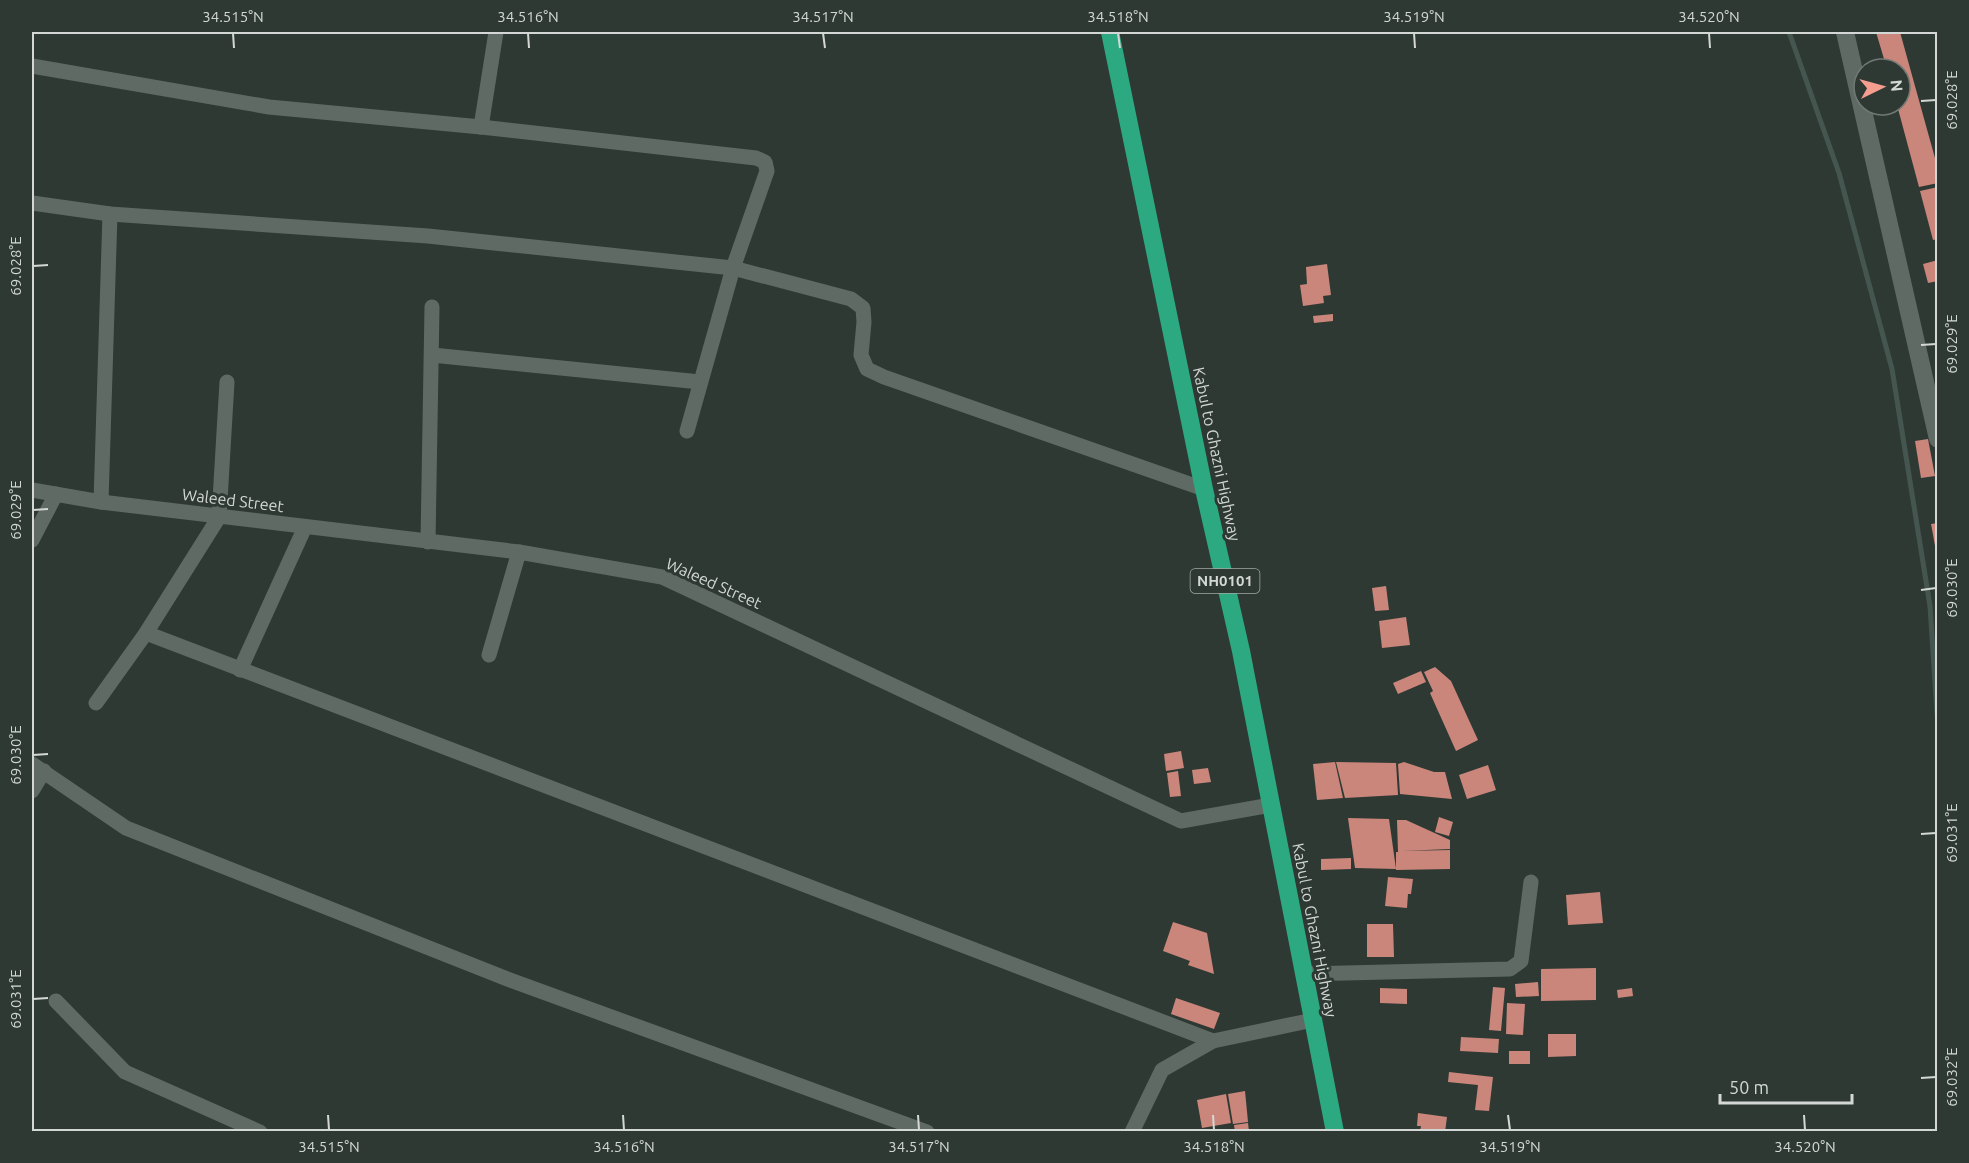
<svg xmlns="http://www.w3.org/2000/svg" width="1969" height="1163" viewBox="0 0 1969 1163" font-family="Ubuntu,sans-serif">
<rect width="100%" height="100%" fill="#2f3934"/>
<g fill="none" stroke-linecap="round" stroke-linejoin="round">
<path stroke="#455650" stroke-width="5" d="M 1789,32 L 1839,173 L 1892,369 L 1930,606 L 1938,728"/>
</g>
<g fill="#ca867b">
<path d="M 1876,32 L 1900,32 L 1938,169 L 1938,183 L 1919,187 L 1897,105 L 1900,105 L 1900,69 L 1887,69 Z"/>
<path d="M 1938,187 L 1938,239 L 1933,240 L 1920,191 Z"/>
<path d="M 1938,260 L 1938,281 L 1928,283 L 1923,264 Z"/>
<path d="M 1327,264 L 1331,295 L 1323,296 L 1324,303 L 1303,306 L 1300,285 L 1307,284 L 1306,267 Z"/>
<path d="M 1333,314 L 1333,321 L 1314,323 L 1313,316 Z"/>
<path d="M 1928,439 L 1935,476 L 1921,478 L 1915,441 Z"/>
<path d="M 1938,523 L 1938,551 L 1936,551 L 1931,524 Z"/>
<path d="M 1386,586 L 1389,610 L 1375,611 L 1372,588 Z"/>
<path d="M 1406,617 L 1410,645 L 1382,648 L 1379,621 Z"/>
<path d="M 1435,667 L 1451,681 L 1478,740 L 1456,751 L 1430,693 L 1433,691 L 1424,672 Z"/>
<path d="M 1421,671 L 1426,682 L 1398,694 L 1393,683 Z"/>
<path d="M 1181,751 L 1184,768 L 1166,771 L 1164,754 Z"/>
<path d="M 1335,762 L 1343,798 L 1317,800 L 1313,764 Z"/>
<path d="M 1336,762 L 1396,763 L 1398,795 L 1345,798 Z"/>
<path d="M 1404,762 L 1434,772 L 1445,772 L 1452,799 L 1400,794 L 1398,764 Z"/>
<path d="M 1488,765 L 1496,790 L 1467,799 L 1459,775 Z"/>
<path d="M 1208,768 L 1211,782 L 1194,784 L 1192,770 Z"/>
<path d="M 1178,771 L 1181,796 L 1170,797 L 1167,773 Z"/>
<path d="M 1439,817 L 1453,822 L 1449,836 L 1435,832 Z"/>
<path d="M 1348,818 L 1389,819 L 1396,869 L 1355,868 Z"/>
<path d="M 1397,820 L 1406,820 L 1450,840 L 1450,849 L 1402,851 L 1450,850 L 1450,869 L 1396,870 L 1396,852 L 1398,852 Z"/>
<path d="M 1351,858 L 1351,869 L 1321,870 L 1321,859 Z"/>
<path d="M 1388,877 L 1413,879 L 1411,894 L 1408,894 L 1407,908 L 1385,906 Z"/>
<path d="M 1600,892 L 1603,923 L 1568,925 L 1566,895 Z"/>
<path d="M 1173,922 L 1207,933 L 1214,974 L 1188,965 L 1190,961 L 1163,951 Z"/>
<path d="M 1367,924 L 1393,924 L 1394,957 L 1367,957 Z"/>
<path d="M 1596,968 L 1596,1000 L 1541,1001 L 1541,969 Z"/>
<path d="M 1538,982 L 1539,996 L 1516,997 L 1515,984 Z"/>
<path d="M 1493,987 L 1505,988 L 1501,1031 L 1489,1030 Z"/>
<path d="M 1380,988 L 1407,989 L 1407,1004 L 1380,1003 Z"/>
<path d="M 1632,988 L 1633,996 L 1618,998 L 1617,990 Z"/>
<path d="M 1176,998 L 1220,1013 L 1214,1029 L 1171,1014 Z"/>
<path d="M 1507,1003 L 1525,1004 L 1523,1035 L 1506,1034 Z"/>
<path d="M 1548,1034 L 1576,1034 L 1576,1056 L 1548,1057 Z"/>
<path d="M 1461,1037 L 1499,1039 L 1498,1053 L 1460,1051 Z"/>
<rect x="1509" y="1051" width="21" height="13"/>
<path d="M 1449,1072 L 1493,1077 L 1489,1111 L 1475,1110 L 1478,1085 L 1448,1082 Z"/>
<path d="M 1245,1091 L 1248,1122 L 1233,1124 L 1228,1094 Z"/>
<path d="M 1226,1094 L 1231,1123 L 1202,1128 L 1197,1100 Z"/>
<path d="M 1418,1113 L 1447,1117 L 1445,1132 L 1420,1132 L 1421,1126 L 1417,1126 Z"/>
<path d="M 1248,1123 L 1249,1132 L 1235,1132 L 1234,1125 Z"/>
</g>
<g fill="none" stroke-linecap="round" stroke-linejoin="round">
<g stroke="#606a65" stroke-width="15">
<path d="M 32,66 L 269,107 L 481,127 L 756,158 L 765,162 L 767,171 L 733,268 L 687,431"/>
<path d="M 481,127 L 496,32"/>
<path d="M 32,203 L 110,214 L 428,236 L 733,268 L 851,299 L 863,308 L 864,322 L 861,355 L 867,369 L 884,377 L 1204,489"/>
<path d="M 432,355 L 700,382"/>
<path d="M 32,490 L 101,502 L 519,552 L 662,577 L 1181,821 L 1271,805"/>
<path d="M 101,502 L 110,214"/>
<path d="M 32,540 L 56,494"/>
<path d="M 428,542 L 432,307"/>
<path d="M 146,633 L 1213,1041"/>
<path d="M 489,655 L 519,552"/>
<path d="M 240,670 L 305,527"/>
<path d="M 96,703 L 146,633 L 219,517 L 227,382"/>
<path d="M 32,764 L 126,828 L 510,980 L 927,1132"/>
<path d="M 32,791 L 44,771"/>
<path d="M 1304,974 L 1510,969 L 1521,961 L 1531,882"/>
<path d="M 56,1001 L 125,1072 L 260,1132"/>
<path d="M 1132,1132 L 1162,1070 L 1213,1041 L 1313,1020"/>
</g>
<path stroke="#606a65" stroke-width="18" d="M 1845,32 L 1938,439"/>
<path stroke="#2ca980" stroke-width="18" d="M 1110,32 L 1204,489 L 1241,651 L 1335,1132"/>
</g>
<path fill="none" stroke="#d3d8d6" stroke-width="2" d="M 233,33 L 234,48M 528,33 L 529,48M 823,33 L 825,48M 1118,33 L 1120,48M 1414,33 L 1415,48M 1709,33 L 1710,48M 1921,101 L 1936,100M 33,266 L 48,265M 1921,345 L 1936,344M 33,510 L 48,509M 1921,590 L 1936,588M 33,755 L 48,754M 1921,834 L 1936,833M 33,999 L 48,998M 1921,1078 L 1936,1077M 328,1115 L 329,1130M 623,1115 L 624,1130M 918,1115 L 919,1130M 1213,1115 L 1214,1130M 1508,1115 L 1510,1130M 1804,1115 L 1805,1130"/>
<g text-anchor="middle" stroke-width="6" stroke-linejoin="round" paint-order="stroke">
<rect fill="#2f3934" stroke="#a2a8a5" stroke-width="1.5" x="1190.5" y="569" width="69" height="24" rx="4.5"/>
<g font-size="15" font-weight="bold" fill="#d3d8d6">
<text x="1225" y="586">NH0101</text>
</g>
<g font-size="16" fill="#d3d8d6" stroke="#2f3934">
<text transform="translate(1217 454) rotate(78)" y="6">Kabul to Ghazni Highway</text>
<text transform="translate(233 500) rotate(7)" y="6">Waleed Street</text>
<text transform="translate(714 583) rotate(24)" y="6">Waleed Street</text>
<text transform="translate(1315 930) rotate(79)" y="6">Kabul to Ghazni Highway</text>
</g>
</g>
<rect width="1969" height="1163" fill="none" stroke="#2f3934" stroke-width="66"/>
<g transform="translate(1882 87) rotate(85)"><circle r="28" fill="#2f3934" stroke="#717975" stroke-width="1.5"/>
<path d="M0-4.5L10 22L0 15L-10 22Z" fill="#f59d8f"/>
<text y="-9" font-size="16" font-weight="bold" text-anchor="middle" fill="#d3d8d6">N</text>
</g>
<path d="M1720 1094v9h132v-9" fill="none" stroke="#d3d8d6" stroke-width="3"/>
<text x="1729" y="1094" font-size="18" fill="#d3d8d6" stroke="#2f3934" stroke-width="4.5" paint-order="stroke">50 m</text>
<rect x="33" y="33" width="1903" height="1097" fill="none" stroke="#d3d8d6" stroke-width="2"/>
<g font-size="15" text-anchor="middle" fill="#d3d8d6">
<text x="233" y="22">34.515°N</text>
<text x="528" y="22">34.516°N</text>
<text x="823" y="22">34.517°N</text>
<text x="1118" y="22">34.518°N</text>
<text x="1414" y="22">34.519°N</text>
<text x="1709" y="22">34.520°N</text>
<text transform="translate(1952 100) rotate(-90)" y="5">69.028°E</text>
<text transform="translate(16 266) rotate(-90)" y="5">69.028°E</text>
<text transform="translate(1952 344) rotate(-90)" y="5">69.029°E</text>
<text transform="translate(16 510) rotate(-90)" y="5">69.029°E</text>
<text transform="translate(1952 588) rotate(-90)" y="5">69.030°E</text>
<text transform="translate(16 755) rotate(-90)" y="5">69.030°E</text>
<text transform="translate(1952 833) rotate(-90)" y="5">69.031°E</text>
<text transform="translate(16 999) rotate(-90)" y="5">69.031°E</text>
<text transform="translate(1952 1077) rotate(-90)" y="5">69.032°E</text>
<text x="329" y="1152">34.515°N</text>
<text x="624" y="1152">34.516°N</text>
<text x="919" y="1152">34.517°N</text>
<text x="1214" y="1152">34.518°N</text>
<text x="1510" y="1152">34.519°N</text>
<text x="1805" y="1152">34.520°N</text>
</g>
</svg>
